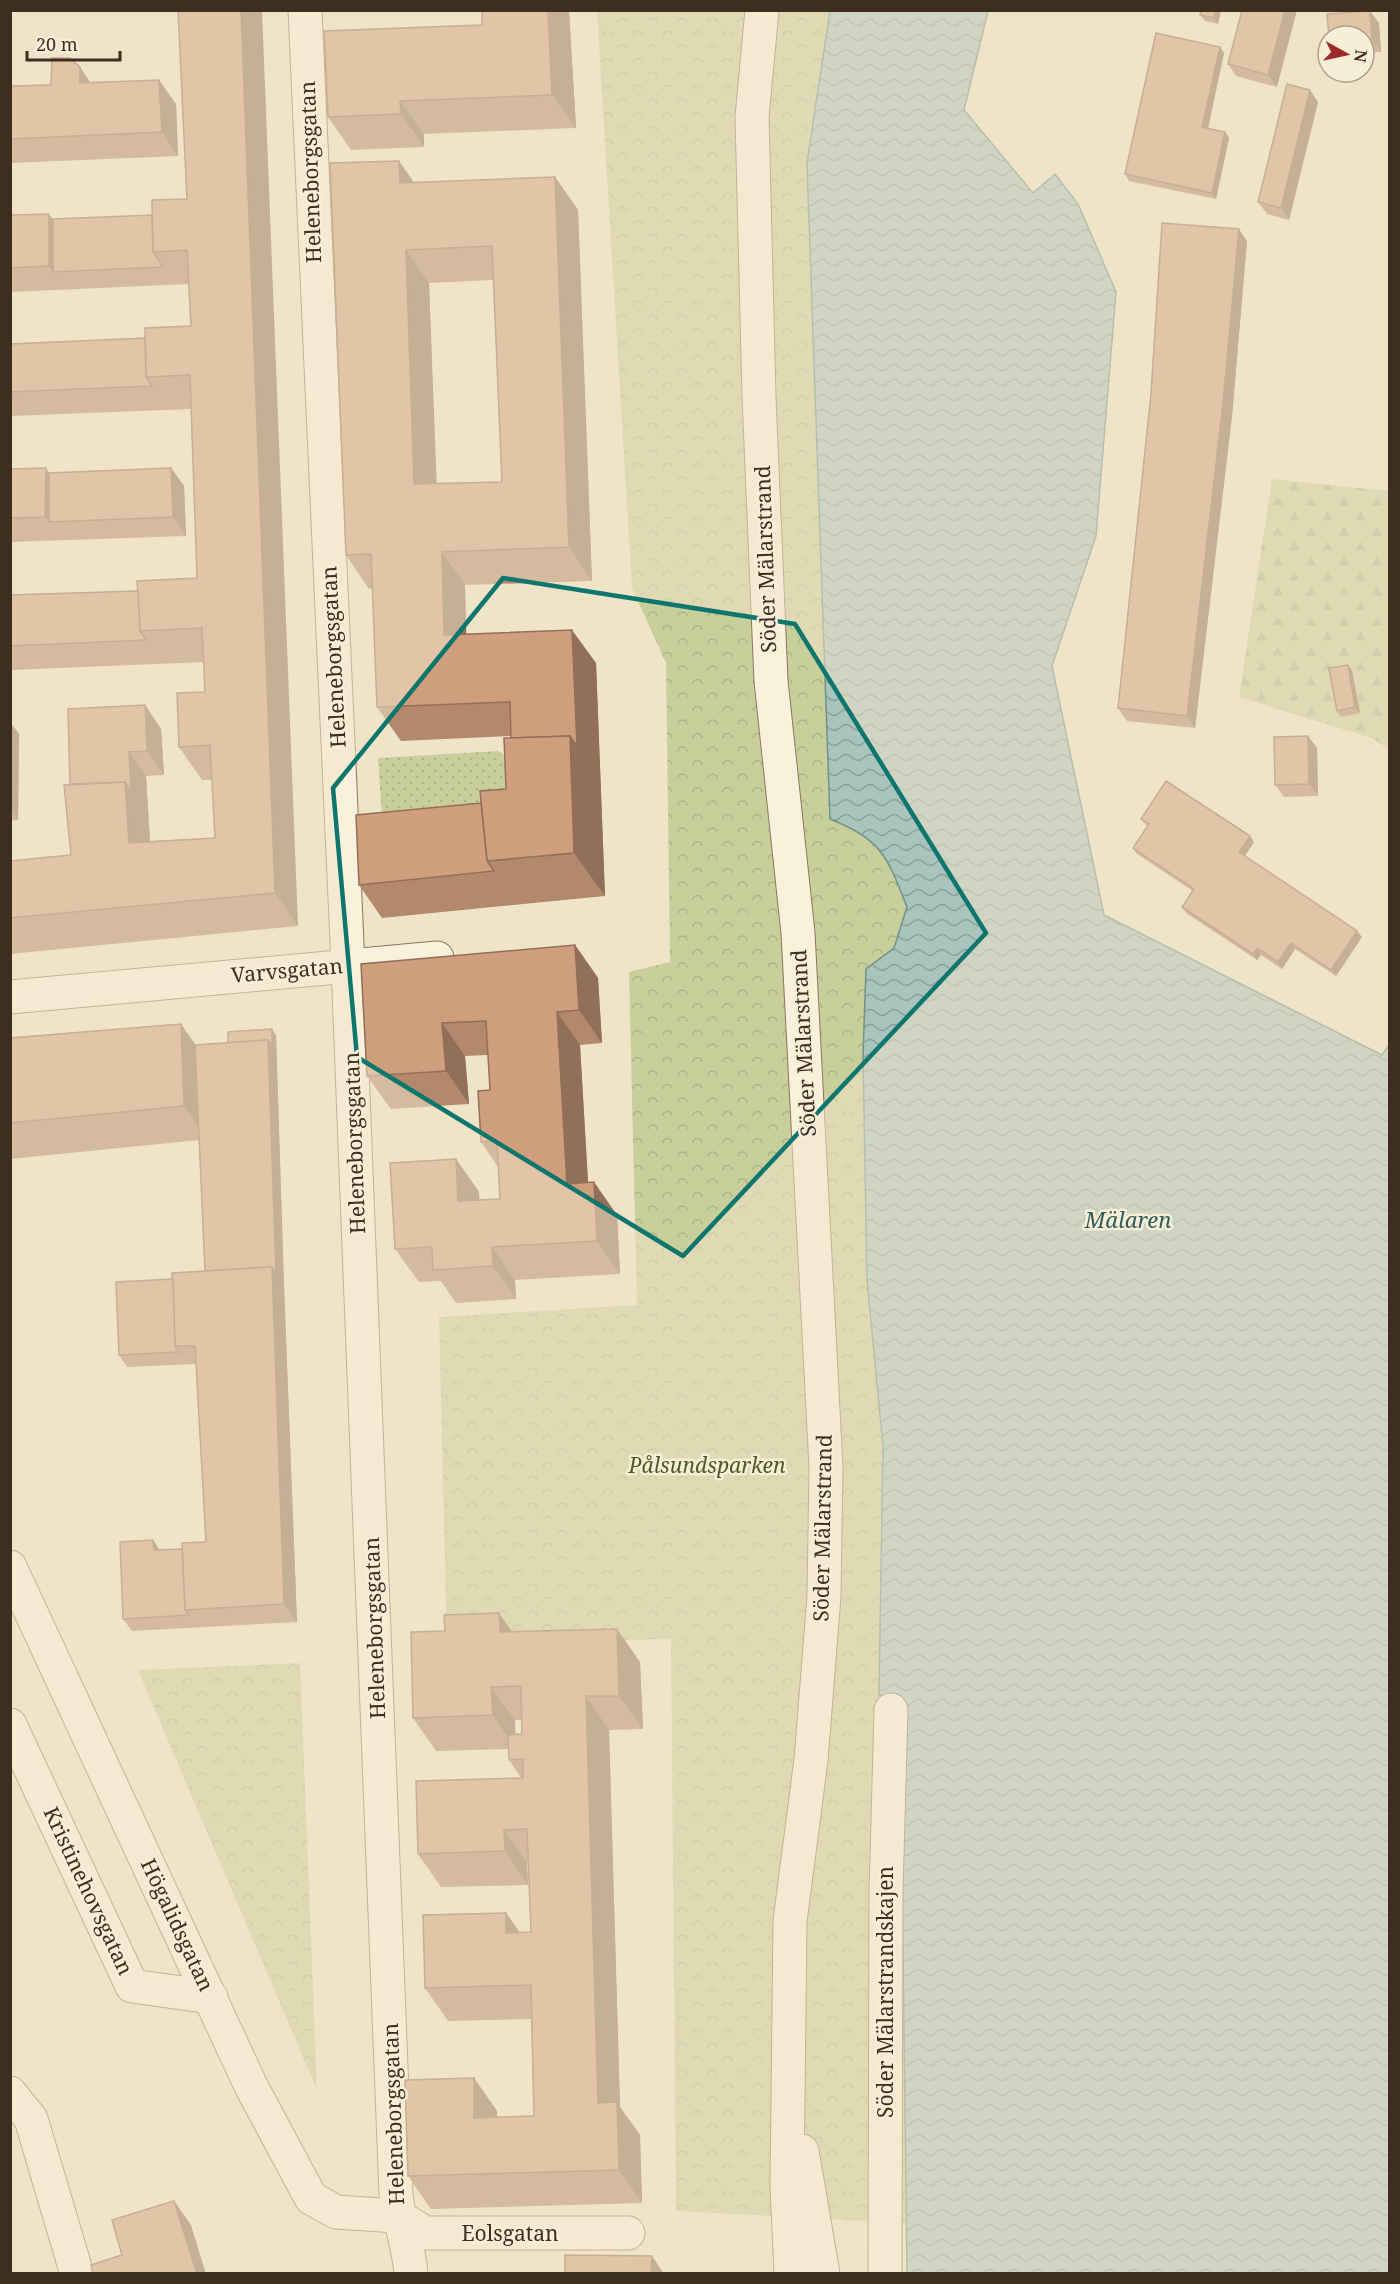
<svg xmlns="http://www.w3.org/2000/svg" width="1400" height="2284" viewBox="0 0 1400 2284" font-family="'Noto Serif',serif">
<defs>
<pattern id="grass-dots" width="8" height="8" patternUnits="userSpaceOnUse" patternTransform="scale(1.5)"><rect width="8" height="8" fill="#c9cf9b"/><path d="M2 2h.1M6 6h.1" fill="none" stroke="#aeb285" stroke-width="1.8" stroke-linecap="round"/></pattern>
<pattern id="forest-firs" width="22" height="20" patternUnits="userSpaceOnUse" patternTransform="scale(1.5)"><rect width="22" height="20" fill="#c9cf9b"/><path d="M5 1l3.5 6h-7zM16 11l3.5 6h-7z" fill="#aeb285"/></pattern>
<pattern id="park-crowns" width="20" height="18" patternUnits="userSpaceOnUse" patternTransform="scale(1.5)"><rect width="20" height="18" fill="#c9cf9b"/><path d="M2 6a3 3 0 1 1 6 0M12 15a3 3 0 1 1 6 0" fill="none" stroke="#aeb285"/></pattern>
<pattern id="water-waves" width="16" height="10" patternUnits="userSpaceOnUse" patternTransform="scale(1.5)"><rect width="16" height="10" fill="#a9c4bc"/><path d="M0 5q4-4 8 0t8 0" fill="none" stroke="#8ba098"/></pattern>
</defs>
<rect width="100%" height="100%" fill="#f0e4c8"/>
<path fill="url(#grass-dots)" d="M 498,751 L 505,756 L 508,815 L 383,831 L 378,758 Z"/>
<path fill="url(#forest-firs)" d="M 1272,479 L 1389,491 L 1389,749 L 1371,738 L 1239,697 Z"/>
<g fill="url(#park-crowns)">
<path d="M 597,11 L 830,11 L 807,163 L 830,818 C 882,841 887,856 907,907 L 894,948 L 866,969 L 863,1056 L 867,1280 L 883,1446 L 879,1694 L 900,1695 L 907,2223 L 676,2211 L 671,1639 L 447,1644 L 439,1317 L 637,1305 L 629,972 L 670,962 L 666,663 L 632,588 Z"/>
<path d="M 300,1663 L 317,2090 L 138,1670 Z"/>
</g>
<path fill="url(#water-waves)" stroke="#6f938a" stroke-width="1.5" d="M 830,11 L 988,11 L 964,110 L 1033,193 L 1055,174 L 1078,204 L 1116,292 L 1096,536 L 1052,666 L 1104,915 L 1382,1055 L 1389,1045 L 1389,2273 L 907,2273 L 900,1696 L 879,1695 L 883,1446 L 867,1280 L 863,1056 L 866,969 L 894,948 L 907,907 C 887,856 882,840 830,819 L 807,163 Z"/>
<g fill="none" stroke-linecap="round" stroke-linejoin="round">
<defs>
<g id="minor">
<path d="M 305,10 L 348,965 L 396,2194 C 399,2222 409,2246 411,2274"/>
<path d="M 762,10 L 752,117 L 759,397 L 771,681 L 798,933 L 826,1467 L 824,1596 L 811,1760 L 790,1921 L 787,2187 L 791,2274"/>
<path d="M 10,997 L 437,958"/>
<path d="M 10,1567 L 251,2086 L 311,2198 L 336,2212 L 398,2216 L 425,2233 L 628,2233"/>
<path d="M 10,1725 L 132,1986 L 211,1997"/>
<path d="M 10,2093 L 31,2119 L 77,2274"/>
<path d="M 802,2151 L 823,2274"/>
<path d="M 885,2274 L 886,1892 L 891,1710"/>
</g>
</defs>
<use href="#minor" stroke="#8d765c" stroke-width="35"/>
<use href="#minor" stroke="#faf1dc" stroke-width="33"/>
</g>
<g fill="#b2896c" fill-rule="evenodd">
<path d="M 569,10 L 576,128 L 424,134 L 424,147 L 351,150 L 328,117 L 482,25 Z"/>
<path d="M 1201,10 L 1221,10 L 1218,24 L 1205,21 L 1200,15 Z"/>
<path d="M 1242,10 L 1277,87 L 1236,76 L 1228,64 Z"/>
<path d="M 1379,23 L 1381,52 L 1364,53 L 1364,36 Z"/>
<path d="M 1220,47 L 1224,53 L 1208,128 L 1225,132 L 1229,138 L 1216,199 L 1129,181 L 1125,174 Z"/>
<path d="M 91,83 L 176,104 L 178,156 L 10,163 L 10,86 Z"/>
<path d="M 1318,102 L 1289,220 L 1267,214 L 1258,202 Z"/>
<path d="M 555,177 L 578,210 L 592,581 L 465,585 L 466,634 L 596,663 L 605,896 L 382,918 L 359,885 L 481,803 L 506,789 L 511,738 L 511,736 L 401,741 L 377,707 L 373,588 L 369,589 L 346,555 L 414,183 ZM 493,280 L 502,482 L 436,484 L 429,283 Z"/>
<path d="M 187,199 L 298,926 L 10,954 L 10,861 L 71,855 L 71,784 L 145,705 L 161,729 L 164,775 L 146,776 L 150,841 L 215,838 L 212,780 L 202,780 L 179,747 L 205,692 L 204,662 L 10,670 L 10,595 L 138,591 L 197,578 L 191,409 L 10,416 L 10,344 L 145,338 L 191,326 L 189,284 L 10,292 L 10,215 L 53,219 L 152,215 Z"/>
<path d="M 1247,241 L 1232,416 L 1195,728 L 1127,721 L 1118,708 Z"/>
<path d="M 171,468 L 184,486 L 186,536 L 10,542 L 10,469 L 49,473 Z"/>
<path d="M 1348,665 L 1352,671 L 1360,713 L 1341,717 L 1337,711 Z"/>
<path d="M 10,722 L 19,734 L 18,820 L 10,821 Z"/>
<path d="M 1317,748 L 1318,796 L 1284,797 L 1275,785 Z"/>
<path d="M 1141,819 L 1250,836 L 1254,842 L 1245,856 L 1362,937 L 1336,976 L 1295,949 L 1282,969 L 1261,955 L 1257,960 L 1186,913 L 1182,907 L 1193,891 L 1137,854 L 1133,848 L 1147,826 Z"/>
<path d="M 575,945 L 598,978 L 602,1043 L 580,1045 L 588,1182 L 617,1215 L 620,1274 L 515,1280 L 516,1299 L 456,1303 L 441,1281 L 419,1282 L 395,1249 L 456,1159 L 479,1192 L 479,1200 L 500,1199 L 498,1167 L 481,1142 L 490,1090 L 488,1055 L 465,1056 L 469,1104 L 391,1109 L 367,1076 L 361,964 Z"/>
<path d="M 276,1035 L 284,1286 L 297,1622 L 132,1631 L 123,1619 L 153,1540 L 159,1549 L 182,1549 L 206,1542 L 196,1364 L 127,1367 L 119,1355 L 173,1279 L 205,1271 L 199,1140 L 10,1159 L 10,1038 L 195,1045 L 228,1043 Z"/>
<path d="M 512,1632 L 640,1662 L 643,1729 L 609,1730 L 620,2107 L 640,2135 L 642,2203 L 431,2209 L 408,2176 L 474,2078 L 497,2111 L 497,2117 L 534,2116 L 531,2019 L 448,2021 L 425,1988 L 506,1913 L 520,1933 L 531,1932 L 528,1863 L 527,1863 L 528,1885 L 441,1887 L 418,1854 L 521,1778 L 509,1760 L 509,1749 L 436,1751 L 413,1718 ZM 515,1720 L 522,1720 L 522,1734 L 515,1734 Z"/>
</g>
<g fill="#916f58">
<path d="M 241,10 L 262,10 L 298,926 L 275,893 Z"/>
<path d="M 548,10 L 569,10 L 576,128 L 552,95 Z"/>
<path d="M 1215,10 L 1221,10 L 1218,24 L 1214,18 Z"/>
<path d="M 1285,10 L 1297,10 L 1277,87 L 1268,75 Z"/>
<path d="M 1370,11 L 1379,23 L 1381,52 L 1372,39 Z"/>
<path d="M 1220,47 L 1224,53 L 1207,133 L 1202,127 Z"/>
<path d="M 80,67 L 96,91 L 80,83 Z"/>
<path d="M 159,80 L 176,104 L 178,156 L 162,132 Z"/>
<path d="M 1310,90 L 1318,102 L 1289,220 L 1281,208 Z"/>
<path d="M 400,101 L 424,134 L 424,147 L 401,114 Z"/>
<path d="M 1225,132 L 1229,138 L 1216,199 L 1212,193 Z"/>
<path d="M 399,161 L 422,194 L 400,183 Z"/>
<path d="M 555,177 L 578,210 L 592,581 L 569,547 Z"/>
<path d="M 49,214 L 66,238 L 53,272 L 49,266 Z"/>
<path d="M 1239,229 L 1247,241 L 1232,416 L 1195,728 L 1187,716 Z"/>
<path d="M 406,250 L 429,283 L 438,517 L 414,484 Z"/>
<path d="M 46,468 L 62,491 L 49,522 L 45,517 Z"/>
<path d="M 171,468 L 184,486 L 186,536 L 173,517 Z"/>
<path d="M 442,552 L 465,585 L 467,668 L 444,635 Z"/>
<path d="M 572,630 L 596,663 L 605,896 L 574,853 L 570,736 Z"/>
<path d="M 1348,665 L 1352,671 L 1360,713 L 1355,707 Z"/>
<path d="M 145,705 L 161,729 L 164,775 L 147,751 Z"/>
<path d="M 10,722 L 19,734 L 18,820 L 10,809 Z"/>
<path d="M 1308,736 L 1317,748 L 1318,796 L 1309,784 Z"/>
<path d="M 129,752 L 146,776 L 152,876 L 129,843 L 125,782 Z"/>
<path d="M 1250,836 L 1254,842 L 1243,858 L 1239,852 Z"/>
<path d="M 1357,931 L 1362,937 L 1336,976 L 1331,970 Z"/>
<path d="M 1291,943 L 1295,949 L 1282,969 L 1278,962 Z"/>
<path d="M 575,945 L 598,978 L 602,1043 L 579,1010 Z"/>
<path d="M 1257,948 L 1261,955 L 1257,960 L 1253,954 Z"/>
<path d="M 557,1012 L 580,1045 L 590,1217 L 567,1184 Z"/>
<path d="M 442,1023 L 465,1056 L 469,1104 L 446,1071 Z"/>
<path d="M 181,1024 L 204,1057 L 207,1139 L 184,1106 Z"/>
<path d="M 272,1029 L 276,1035 L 284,1286 L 297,1622 L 284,1604 L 272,1267 L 268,1040 Z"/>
<path d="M 456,1159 L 479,1192 L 481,1234 L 458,1201 Z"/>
<path d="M 594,1182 L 617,1215 L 620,1274 L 597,1241 Z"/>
<path d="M 492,1247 L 515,1280 L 516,1299 L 493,1266 Z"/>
<path d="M 153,1540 L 161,1553 L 154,1550 Z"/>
<path d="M 499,1613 L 522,1646 L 500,1632 Z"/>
<path d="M 617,1629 L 640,1662 L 643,1729 L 619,1696 Z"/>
<path d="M 491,1687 L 515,1720 L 516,1749 L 493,1715 Z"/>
<path d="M 586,1696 L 609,1730 L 620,2107 L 640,2135 L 642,2203 L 619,2170 L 598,2103 Z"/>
<path d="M 504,1830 L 527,1863 L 528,1885 L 505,1851 Z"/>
<path d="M 506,1913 L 529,1946 L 506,1933 Z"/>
<path d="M 474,2078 L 497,2111 L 497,2151 L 474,2118 Z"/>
<path d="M 174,2201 L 191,2225 L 206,2274 L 197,2274 Z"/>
<path d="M 652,2256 L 664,2274 L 651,2274 Z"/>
</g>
<g fill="#cf9f7d" stroke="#916f58" stroke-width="1.5" fill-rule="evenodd">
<path d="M 178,10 L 241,10 L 275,893 L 10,918 L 10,861 L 71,855 L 64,785 L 125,782 L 129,843 L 215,838 L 210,745 L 179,747 L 177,693 L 205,692 L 202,628 L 140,631 L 137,581 L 197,578 L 190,375 L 146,377 L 145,328 L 191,326 L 187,250 L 153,252 L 152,200 L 187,199 Z"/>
<path d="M 482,10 L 548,10 L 552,95 L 400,101 L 401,114 L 328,117 L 324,31 L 482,25 Z"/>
<path d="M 1201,10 L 1215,10 L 1214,18 L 1200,15 Z"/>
<path d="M 1242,10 L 1285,10 L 1268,75 L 1228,64 Z"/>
<path d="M 1370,11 L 1372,39 L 1364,40 L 1364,36 L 1329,36 L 1327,14 Z"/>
<path d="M 1156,33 L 1220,47 L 1202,127 L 1225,132 L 1212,193 L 1125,174 Z"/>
<path d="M 52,58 L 70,58 L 80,67 L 80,83 L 159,80 L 162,132 L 10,139 L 10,86 L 51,85 Z"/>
<path d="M 1287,84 L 1310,90 L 1281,208 L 1258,202 Z"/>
<path d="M 399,161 L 400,183 L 555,177 L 569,547 L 442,552 L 444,635 L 572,630 L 577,746 L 570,736 L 511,738 L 510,702 L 377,707 L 371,554 L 346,555 L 330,163 ZM 492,246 L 502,482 L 414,484 L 406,250 Z"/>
<path d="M 49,214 L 49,266 L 10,268 L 10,215 Z"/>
<path d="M 152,215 L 153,252 L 163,267 L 53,272 L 53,219 Z"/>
<path d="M 1162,223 L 1239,229 L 1223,403 L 1187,716 L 1118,708 L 1151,394 Z"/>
<path d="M 145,338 L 146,377 L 152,386 L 10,392 L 10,344 Z"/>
<path d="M 46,468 L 45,517 L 10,518 L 10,469 Z"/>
<path d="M 171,468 L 173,517 L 49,522 L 49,473 Z"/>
<path d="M 138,591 L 140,631 L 146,640 L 10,646 L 10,595 Z"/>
<path d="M 1348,665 L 1355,707 L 1337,711 L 1329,668 Z"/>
<path d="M 145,705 L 147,751 L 129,752 L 131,792 L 125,782 L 70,784 L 68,709 Z"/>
<path d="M 570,736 L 574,853 L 487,861 L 480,791 L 506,789 L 504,738 Z"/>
<path d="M 1308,736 L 1309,784 L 1275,785 L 1274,737 Z"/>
<path d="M 1166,781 L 1250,836 L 1239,852 L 1357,931 L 1331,970 L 1291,943 L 1278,962 L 1257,948 L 1253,954 L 1182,907 L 1194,889 L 1133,848 L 1149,824 L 1141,819 Z"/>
<path d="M 481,803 L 487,861 L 494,871 L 359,885 L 356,815 Z"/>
<path d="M 575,945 L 579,1010 L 557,1012 L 567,1184 L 594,1182 L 597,1241 L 492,1247 L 493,1266 L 433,1270 L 432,1247 L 395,1249 L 390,1163 L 456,1159 L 458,1201 L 500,1199 L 497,1141 L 481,1142 L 478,1091 L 490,1090 L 486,1021 L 442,1023 L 446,1071 L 367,1076 L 361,964 Z"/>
<path d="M 181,1024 L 184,1106 L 10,1123 L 10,1038 Z"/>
<path d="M 272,1029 L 272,1046 L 268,1040 L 228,1043 L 228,1032 Z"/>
<path d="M 268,1040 L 276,1273 L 272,1267 L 205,1271 L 195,1045 Z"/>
<path d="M 272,1267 L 284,1604 L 185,1610 L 182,1543 L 206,1542 L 195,1346 L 175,1346 L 172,1273 Z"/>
<path d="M 173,1279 L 175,1346 L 179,1352 L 119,1355 L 116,1282 Z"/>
<path d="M 153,1540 L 154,1550 L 182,1549 L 185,1610 L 189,1615 L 123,1619 L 120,1542 Z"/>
<path d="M 499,1613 L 500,1632 L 617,1629 L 619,1696 L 586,1696 L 598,2103 L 617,2102 L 619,2170 L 408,2176 L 405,2080 L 474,2078 L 474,2118 L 534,2116 L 531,1985 L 425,1988 L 423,1915 L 506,1913 L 506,1933 L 531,1932 L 527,1829 L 504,1830 L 505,1851 L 418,1854 L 416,1781 L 523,1778 L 523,1759 L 509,1760 L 508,1735 L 522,1734 L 521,1686 L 491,1687 L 493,1715 L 413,1718 L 411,1632 L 445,1631 L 444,1615 Z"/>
<path d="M 174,2201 L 197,2274 L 93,2274 L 91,2265 L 122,2255 L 112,2220 Z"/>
<path d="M 565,2255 L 652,2256 L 651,2274 L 565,2274 Z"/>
</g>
<path d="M0 0H1400V2284H0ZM 503,578 L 795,624 L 986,933 L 683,1256 L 357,1057 L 333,788 Z" fill="#f0e4c8" fill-opacity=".55" fill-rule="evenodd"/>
<path fill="none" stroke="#0f766e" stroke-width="4.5" stroke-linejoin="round" d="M 503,578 L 795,624 L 986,933 L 683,1256 L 357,1057 L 333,788 Z"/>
<g text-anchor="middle" stroke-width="5" stroke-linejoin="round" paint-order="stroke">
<g font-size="21" fill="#3d2e20" stroke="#f7eed8">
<text transform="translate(311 172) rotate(-92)" y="7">Heleneborgsgatan</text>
<text transform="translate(766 559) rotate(-92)" y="7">Söder Mälarstrand</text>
<text transform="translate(334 657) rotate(-93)" y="7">Heleneborgsgatan</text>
<text transform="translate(287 971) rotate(-5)" y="7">Varvsgatan</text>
<text transform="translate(804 1043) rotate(-93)" y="7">Söder Mälarstrand</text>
<text transform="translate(355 1143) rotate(-92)" y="7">Heleneborgsgatan</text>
<text transform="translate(823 1528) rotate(-89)" y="7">Söder Mälarstrand</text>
<text transform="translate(375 1628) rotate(-92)" y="7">Heleneborgsgatan</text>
<text transform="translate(88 1891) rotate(65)" y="7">Kristinehovsgatan</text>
<text transform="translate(177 1925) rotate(65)" y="7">Högalidsgatan</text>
<text transform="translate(886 1992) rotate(-90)" y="7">Söder Mälarstrandskajen</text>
<text transform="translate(394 2114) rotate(-92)" y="7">Heleneborgsgatan</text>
<text x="510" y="2241">Eolsgatan</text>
</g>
<g font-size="21" font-style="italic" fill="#4d5a26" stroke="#f7eed8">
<text x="707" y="1473">Pålsundsparken</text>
</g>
<g font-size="22" font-style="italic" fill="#2f5d5a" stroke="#f7eed8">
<text x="1128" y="1228">Mälaren</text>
</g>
</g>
<rect width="1400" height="2284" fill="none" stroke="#3d2e20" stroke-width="24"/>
<g transform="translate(1346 54) rotate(98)"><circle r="28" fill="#f7eed8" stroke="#ada18e" stroke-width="1.5"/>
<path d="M0-4.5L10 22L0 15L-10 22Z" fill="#9e2a2b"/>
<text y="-9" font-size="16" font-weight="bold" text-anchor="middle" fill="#3d2e20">N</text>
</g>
<path d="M27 51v9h93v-9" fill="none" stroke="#3d2e20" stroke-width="3"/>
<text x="36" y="51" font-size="18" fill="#3d2e20" stroke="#f7eed8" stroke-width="4.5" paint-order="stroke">20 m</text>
</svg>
